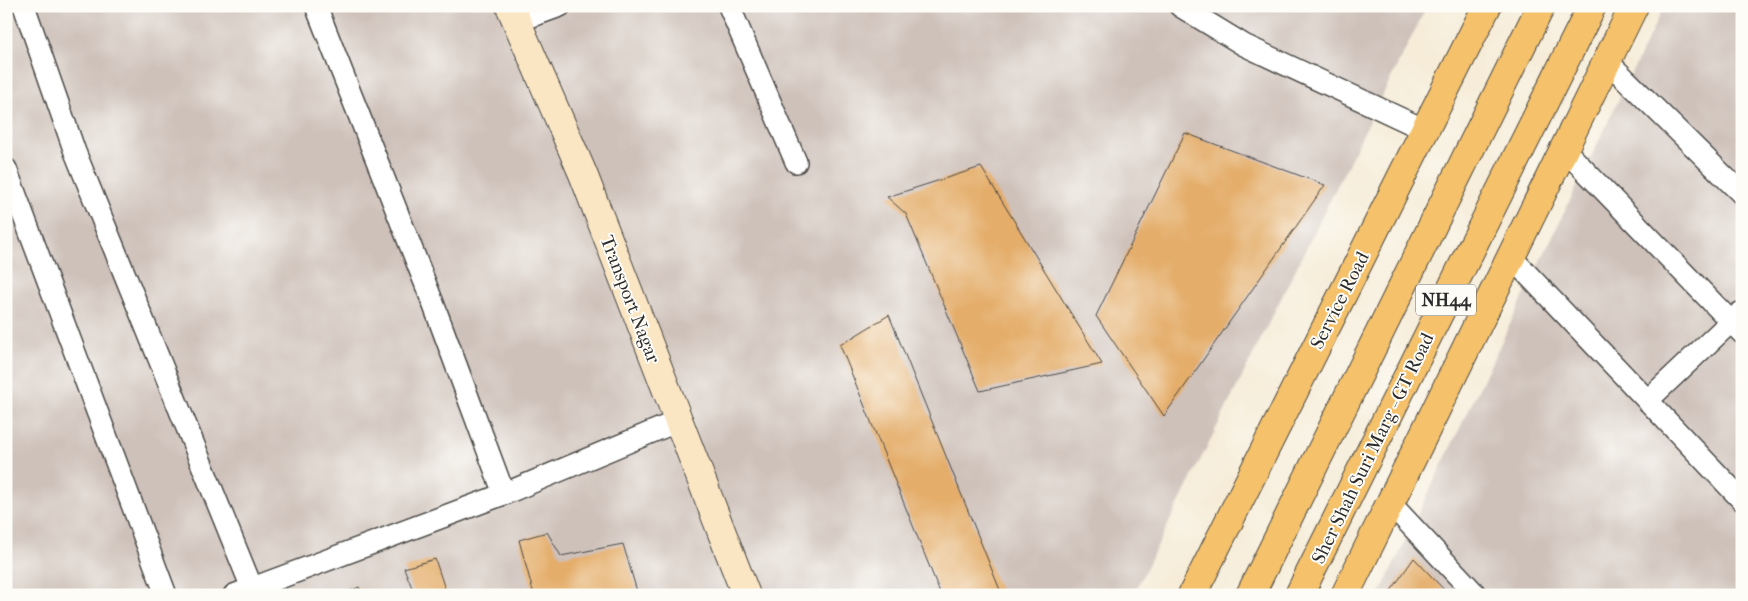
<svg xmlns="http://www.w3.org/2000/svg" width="1748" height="601" viewBox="0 0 1748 601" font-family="'IM FELL French Canon',serif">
<rect width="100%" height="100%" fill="#fdfcf7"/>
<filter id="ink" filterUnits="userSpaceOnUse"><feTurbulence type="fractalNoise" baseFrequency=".02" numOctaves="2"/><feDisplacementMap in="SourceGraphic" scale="10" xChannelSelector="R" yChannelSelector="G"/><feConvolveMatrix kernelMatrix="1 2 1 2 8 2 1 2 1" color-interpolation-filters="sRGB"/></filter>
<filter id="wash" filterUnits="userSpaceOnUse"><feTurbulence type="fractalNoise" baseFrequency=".0096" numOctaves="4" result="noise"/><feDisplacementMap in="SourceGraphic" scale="20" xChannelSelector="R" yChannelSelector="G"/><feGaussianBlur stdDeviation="1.12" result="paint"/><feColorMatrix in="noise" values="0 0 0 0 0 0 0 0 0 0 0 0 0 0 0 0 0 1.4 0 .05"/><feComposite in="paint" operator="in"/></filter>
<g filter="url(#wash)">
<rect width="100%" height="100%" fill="#f6ecd8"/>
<g fill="#cec1ba">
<path d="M 6,6 L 1427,6 L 1133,595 L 6,595 Z"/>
<path d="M 1664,6 L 1742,6 L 1742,595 L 1379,595 Z"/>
</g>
<g id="blocks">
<g fill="#e4ad6a">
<path d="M 1185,133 L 1325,185 L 1164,416 L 1096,316 Z"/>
<path d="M 981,167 L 1102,364 L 980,391 L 906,214 L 887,197 Z"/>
<path d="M 889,315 L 1002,595 L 941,595 L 840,345 Z"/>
<path d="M 547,532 L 561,556 L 623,544 L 638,595 L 534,595 L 519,540 Z"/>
<path d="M 1414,558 L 1449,595 L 1388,595 Z"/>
<path d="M 435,559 L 447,595 L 415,595 L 404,568 Z"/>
<path d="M 359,587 L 363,595 L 342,595 Z"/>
</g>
</g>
</g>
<g filter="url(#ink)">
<use href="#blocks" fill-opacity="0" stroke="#494845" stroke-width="1"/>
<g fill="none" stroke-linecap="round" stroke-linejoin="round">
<defs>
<g id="street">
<path d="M 24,6 L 75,152 L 252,588"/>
<path d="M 316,6 L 433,303 L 504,494"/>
<path d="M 729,6 L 796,162"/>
<path d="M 1180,6 L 1244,45 L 1425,130"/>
<path d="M 516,22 L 560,6"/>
<path d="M 1607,61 L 1742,194"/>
<path d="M 1564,149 L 1742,333"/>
<path d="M 6,169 L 166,595"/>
<path d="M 1511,257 L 1742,500"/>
<path d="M 1648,400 L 1740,313"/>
<path d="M 1390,503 L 1476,595"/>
<path d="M 234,595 L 504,494 L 678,421"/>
</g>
<path id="secondary" d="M 510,6 L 583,174 L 746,595"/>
<g id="primary">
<path d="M 1192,595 L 1487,6"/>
<path d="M 1345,595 L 1634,6"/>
</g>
<g id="highway">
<path d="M 1250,595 L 1541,6"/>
<path d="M 1299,595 L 1592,6"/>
</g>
</defs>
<use href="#street" stroke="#494845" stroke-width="24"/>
<use href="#secondary" stroke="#494845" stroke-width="30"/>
<use href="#primary" stroke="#494845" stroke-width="30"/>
<use href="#highway" stroke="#494845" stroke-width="30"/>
<use href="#street" stroke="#fff" stroke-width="21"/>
<use href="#secondary" stroke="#fbe6c4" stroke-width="28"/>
<use href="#primary" stroke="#f5c16b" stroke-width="28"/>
<use href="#highway" stroke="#f5c16b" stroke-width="28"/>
</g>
</g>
<g text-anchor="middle" stroke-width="4" stroke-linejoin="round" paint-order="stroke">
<rect fill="#fdfcf7" stroke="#6a6a68" stroke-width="1" x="1416" y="284.5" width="60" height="31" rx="4"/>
<g font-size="18" font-weight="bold" fill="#2b2b2b">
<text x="1446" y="306">NH44</text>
</g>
<g font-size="19" fill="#2b2b2b" stroke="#fdfcf7">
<text transform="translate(631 299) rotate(69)" y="7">Transport Nagar</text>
<text transform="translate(1339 300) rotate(-63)" y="7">Service Road</text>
<text transform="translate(1372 448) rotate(-64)" y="7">Sher Shah Suri Marg - GT Road</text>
</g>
</g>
<rect width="1748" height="601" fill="none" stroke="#fdfcf7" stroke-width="25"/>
</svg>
